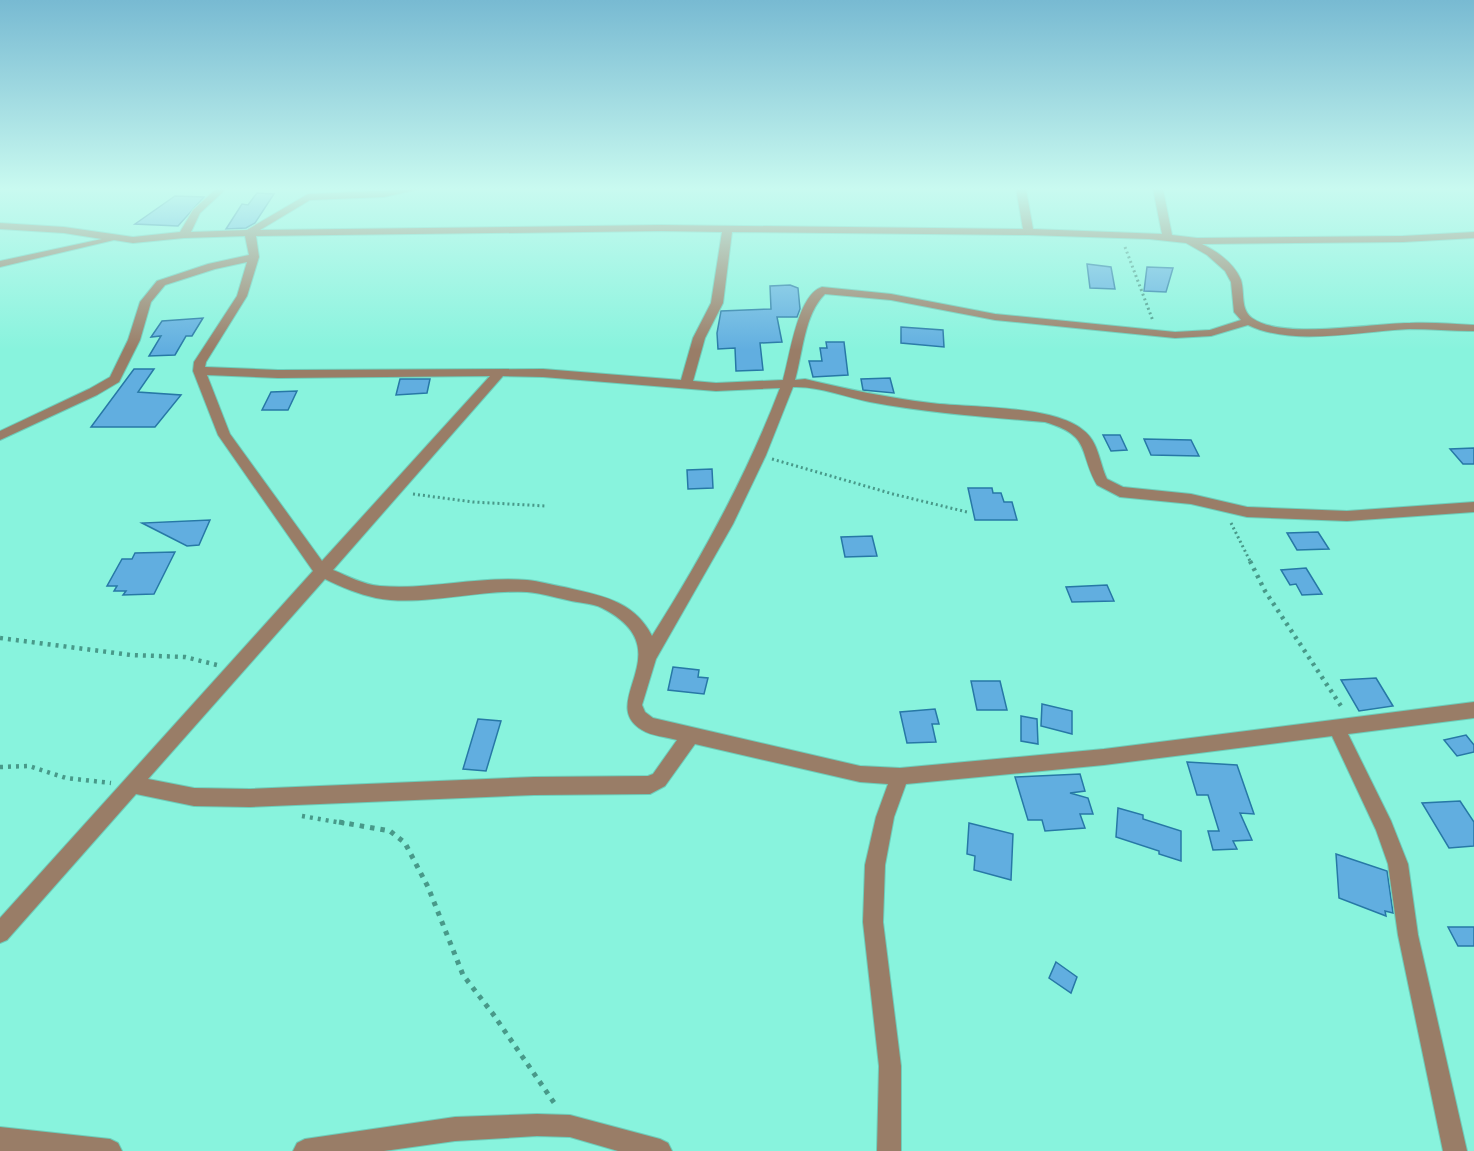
<svg xmlns="http://www.w3.org/2000/svg" width="1474" height="1151" viewBox="0 0 1474 1151" font-family="Merriweather,serif">
<rect width="100%" height="100%" fill="#88f3dd"/>
<g fill="#61aee0" stroke="#2778a6" stroke-width="1.5">
<path d="M 257,193 L 274,194 L 255,223 L 246,228 L 226,229 L 242,204 L 248,205 Z"/>
<path d="M 175,196 L 204,197 L 178,226 L 135,224 Z"/>
<path d="M 1087,264 L 1111,267 L 1115,289 L 1090,288 Z"/>
<path d="M 1147,267 L 1173,268 L 1166,292 L 1144,291 Z"/>
<path d="M 790,285 L 798,288 L 800,309 L 797,317 L 777,317 L 782,342 L 760,343 L 763,370 L 736,371 L 735,348 L 718,349 L 717,333 L 721,311 L 771,309 L 770,286 Z"/>
<path d="M 203,318 L 192,336 L 186,336 L 175,355 L 149,356 L 161,336 L 151,337 L 162,321 Z"/>
<path d="M 901,327 L 943,330 L 944,347 L 901,343 Z"/>
<path d="M 826,342 L 844,342 L 848,375 L 813,377 L 809,361 L 822,361 L 820,348 L 827,348 Z"/>
<path d="M 134,369 L 154,369 L 138,392 L 181,395 L 155,427 L 91,427 Z"/>
<path d="M 890,378 L 894,393 L 863,390 L 861,379 Z"/>
<path d="M 400,379 L 430,379 L 427,393 L 396,395 Z"/>
<path d="M 297,391 L 288,410 L 262,410 L 271,392 Z"/>
<path d="M 1103,435 L 1120,435 L 1127,450 L 1111,451 Z"/>
<path d="M 1144,439 L 1191,440 L 1199,456 L 1151,455 Z"/>
<path d="M 1474,448 L 1474,464 L 1463,464 L 1450,449 Z"/>
<path d="M 712,469 L 713,488 L 688,489 L 687,470 Z"/>
<path d="M 968,488 L 992,488 L 993,493 L 1001,493 L 1004,502 L 1012,502 L 1017,520 L 975,520 Z"/>
<path d="M 210,520 L 199,545 L 187,546 L 142,523 Z"/>
<path d="M 1318,532 L 1329,549 L 1297,550 L 1287,533 Z"/>
<path d="M 872,536 L 877,556 L 845,557 L 841,537 Z"/>
<path d="M 175,552 L 154,594 L 123,595 L 126,591 L 114,591 L 117,586 L 107,586 L 122,559 L 132,559 L 135,553 Z"/>
<path d="M 1306,568 L 1322,594 L 1302,595 L 1296,584 L 1290,585 L 1281,570 Z"/>
<path d="M 1107,585 L 1114,601 L 1072,602 L 1066,587 Z"/>
<path d="M 673,667 L 699,670 L 698,677 L 708,678 L 704,694 L 668,690 Z"/>
<path d="M 1376,678 L 1393,706 L 1359,711 L 1341,680 Z"/>
<path d="M 971,681 L 1000,681 L 1007,710 L 977,710 Z"/>
<path d="M 1042,704 L 1072,711 L 1072,734 L 1041,726 Z"/>
<path d="M 935,709 L 939,724 L 932,724 L 936,742 L 907,743 L 900,712 Z"/>
<path d="M 1021,716 L 1037,719 L 1038,744 L 1021,741 Z"/>
<path d="M 478,719 L 501,721 L 486,771 L 463,769 Z"/>
<path d="M 1466,735 L 1474,745 L 1474,752 L 1457,756 L 1444,740 Z"/>
<path d="M 1187,762 L 1237,765 L 1254,814 L 1240,813 L 1252,840 L 1233,841 L 1237,849 L 1213,850 L 1208,831 L 1219,831 L 1208,795 L 1197,795 Z"/>
<path d="M 1080,774 L 1085,791 L 1070,793 L 1088,798 L 1093,814 L 1080,814 L 1085,828 L 1045,831 L 1042,820 L 1028,820 L 1015,777 Z"/>
<path d="M 1460,801 L 1474,822 L 1474,846 L 1449,848 L 1422,803 Z"/>
<path d="M 1118,808 L 1143,815 L 1143,819 L 1181,831 L 1181,861 L 1159,854 L 1159,851 L 1116,837 Z"/>
<path d="M 969,823 L 1013,834 L 1011,880 L 974,870 L 975,856 L 967,854 Z"/>
<path d="M 1336,854 L 1387,871 L 1393,913 L 1385,911 L 1386,916 L 1339,898 Z"/>
<path d="M 1448,927 L 1474,927 L 1474,946 L 1458,946 Z"/>
<path d="M 1056,962 L 1077,977 L 1071,993 L 1049,978 Z"/>
</g>
<g fill="none" stroke-linecap="round" stroke-linejoin="round">
<defs>
<g id="minor">
<path d="M 216,189 L 226,189 L 200,213 L 191,232 L 247,230 L 308,194 L 420,189 L 384,197 L 310,200 L 260,230 L 661,225 L 1023,229 L 1016,189 L 1026,189 L 1033,229 L 1162,234 L 1153,189 L 1163,189 L 1172,235 L 1197,238 L 1403,236 L 1474,232 L 1474,238 L 1403,242 L 1202,244 C 1218,252 1234,263 1241,280 C 1245,293 1240,309 1252,318 C 1282,340 1372,323 1410,323 C 1431,322 1453,324 1474,325 L 1474,331 C 1452,331 1430,329 1409,329 C 1360,331 1293,347 1248,325 L 1211,336 L 1175,338 L 995,320 L 891,300 L 825,294 C 804,315 803,352 795,380 L 805,379 C 847,389 888,398 931,403 C 971,408 1053,405 1083,430 C 1099,442 1099,462 1107,479 L 1123,487 L 1191,494 L 1247,507 L 1347,511 L 1474,502 L 1474,512 L 1347,521 L 1247,517 L 1191,504 L 1120,497 L 1097,485 C 1078,451 1092,436 1045,422 C 987,417 927,413 870,402 C 845,397 819,386 793,387 L 766,455 L 733,524 L 656,659 L 642,705 L 645,712 L 653,718 L 860,766 L 900,768 L 1104,749 L 1474,702 L 1474,718 L 1348,734 L 1391,821 L 1408,864 L 1418,935 L 1467,1151 L 1443,1151 L 1398,935 L 1388,864 L 1376,830 L 1332,736 L 1104,765 L 906,784 L 894,817 L 885,865 L 883,922 L 901,1066 L 901,1151 L 877,1151 L 879,1066 L 863,922 L 865,865 L 876,817 L 888,784 L 860,782 L 695,744 L 665,786 L 650,794 L 534,795 L 250,807 L 194,806 L 136,794 L 7,940 L 0,943 L 0,918 L 313,571 L 218,435 L 193,371 L 194,362 L 237,296 L 247,262 L 215,269 L 165,285 L 151,302 L 140,340 L 119,382 L 97,395 L 0,440 L 0,431 L 89,389 L 110,377 L 128,340 L 140,302 L 157,281 L 208,264 L 249,255 L 245,236 L 184,238 L 133,243 L 114,240 L 0,267 L 0,261 L 102,239 L 64,233 L 0,229 L 0,223 L 64,227 L 133,237 L 180,232 L 193,210 ZM 661,231 L 722,232 L 711,303 L 693,338 L 681,380 L 543,369 L 278,370 L 205,367 L 206,362 L 247,296 L 259,257 L 256,236 ZM 732,232 L 1028,235 L 1149,239 L 1186,243 L 1207,255 L 1225,271 L 1231,282 L 1234,312 L 1241,320 L 1210,330 L 1175,332 L 995,314 L 891,294 L 822,287 C 797,295 790,357 783,380 L 716,383 L 693,381 L 705,338 L 723,303 ZM 207,375 L 278,378 L 490,376 L 322,561 L 230,434 ZM 503,376 L 543,377 L 716,391 L 780,388 C 747,475 702,557 652,636 C 634,600 599,595 564,587 C 552,585 539,581 527,580 C 478,576 430,590 380,586 C 364,585 348,576 333,570 ZM 325,579 C 341,587 358,594 376,598 C 423,607 478,589 527,592 C 540,593 554,597 567,600 C 578,603 592,603 602,608 C 684,650 595,702 642,730 C 651,736 667,737 677,740 L 653,774 L 648,776 L 534,777 L 250,789 L 194,788 L 148,779 Z"/>
<path d="M 537,1114 L 570,1115 L 660,1139 L 668,1143 L 672,1151 L 618,1151 L 570,1137 L 537,1136 L 455,1141 L 384,1151 L 293,1151 L 297,1143 L 305,1139 L 455,1117 Z"/>
<path d="M 0,1127 L 110,1139 L 118,1143 L 122,1151 L 0,1151 Z"/>
</g>
</defs>
<use href="#minor" stroke="#6dcdba" stroke-width="2"/>
<g stroke="#489989" stroke-width="3" stroke-dasharray="2 3" stroke-linecap="butt">
<path d="M 1125,247 L 1153,321"/>
<path d="M 772,459 L 893,494 L 967,512"/>
<path d="M 413,494 L 473,502 L 546,506"/>
<path d="M 1231,523 L 1251,563"/>
</g>
<g stroke="#489989" stroke-width="4.5" stroke-dasharray="3 5" stroke-linecap="butt">
<path d="M 1250,561 L 1265,591 L 1343,709"/>
<path d="M 0,638 L 131,655 L 185,657 L 217,665"/>
<path d="M 0,767 L 29,766 L 66,778 L 111,783"/>
<path d="M 302,816 L 348,824"/>
</g>
<path stroke="#489989" stroke-width="5" stroke-dasharray="4.5 6" stroke-linecap="butt" d="M 339,822 L 390,831 L 405,843 L 428,887 L 463,975 L 493,1014 L 557,1107"/>
<use href="#minor" fill="#997d67" fill-rule="evenodd"/>
</g>
<linearGradient id="sky" x2="0" y2="1"><stop stop-color="#78bad2"/><stop offset="0.54" stop-color="#c9faf0"/><stop offset="1" stop-color="#c9faf0" stop-opacity="0"/></linearGradient>
<rect width="1474" height="350" fill="url(#sky)"/>
</svg>
